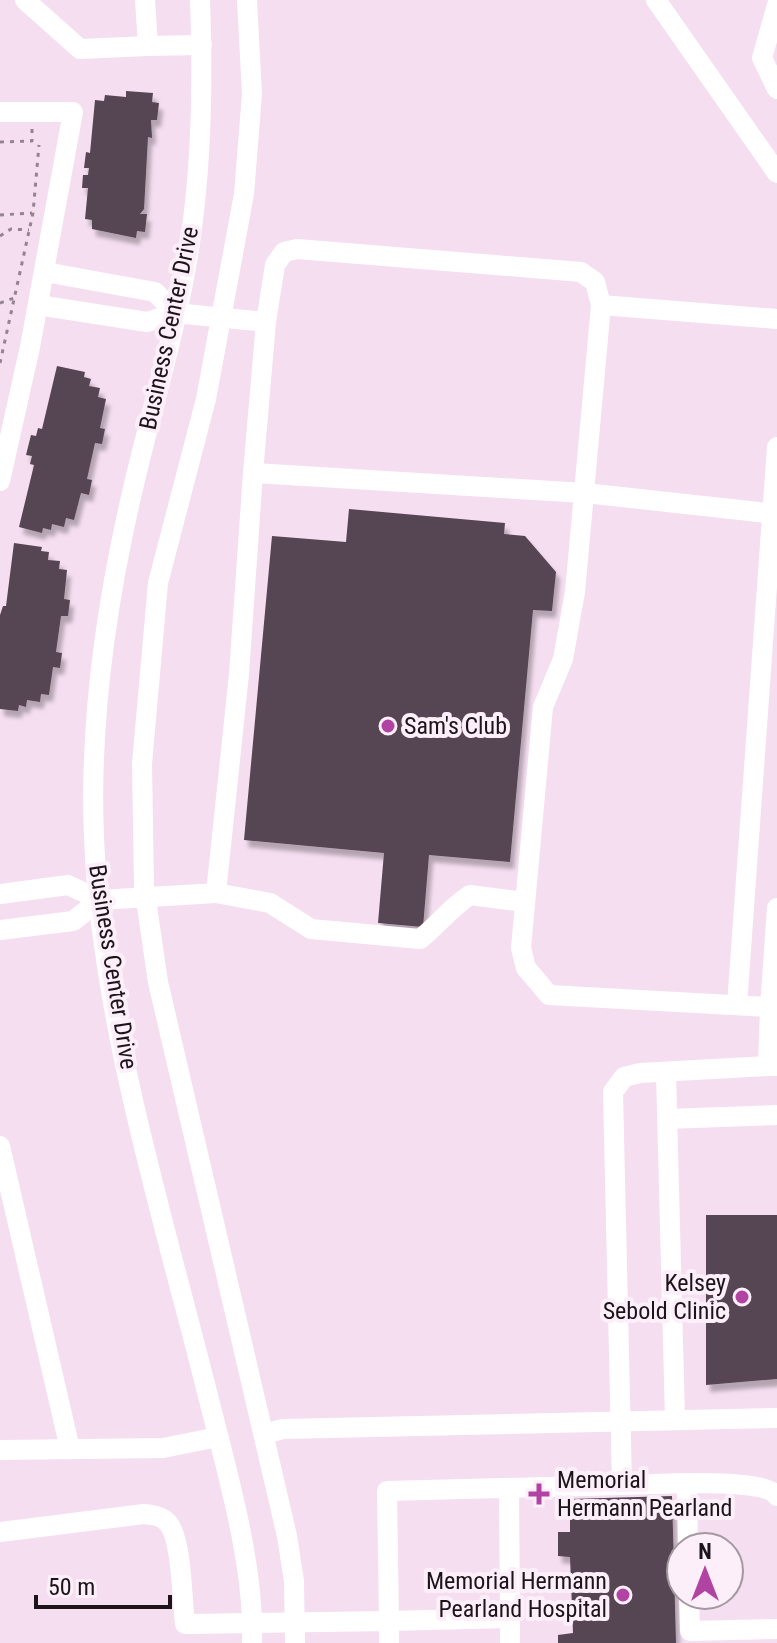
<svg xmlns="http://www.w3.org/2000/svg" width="777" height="1643" viewBox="0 0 777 1643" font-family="'Roboto Condensed',sans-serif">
<defs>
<filter id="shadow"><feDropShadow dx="4" dy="7" stdDeviation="2" flood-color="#0004"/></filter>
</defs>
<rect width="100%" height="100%" fill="#f5def0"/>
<g fill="#574453" filter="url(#shadow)">
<path d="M 126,91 L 153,93 L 152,102 L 159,103 L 157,120 L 151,120 L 152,138 L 148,137 L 144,209 L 140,214 L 147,214 L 145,232 L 137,231 L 136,238 L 92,229 L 92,220 L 85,219 L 88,188 L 82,188 L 83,175 L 88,175 L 89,168 L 84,168 L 86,152 L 90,153 L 95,100 L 104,101 L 105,95 L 126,97 Z"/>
<path d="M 57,366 L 85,372 L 84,377 L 91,379 L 89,386 L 100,388 L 98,397 L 106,399 L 100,428 L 105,429 L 102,444 L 95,443 L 87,479 L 92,480 L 89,495 L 81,493 L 74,520 L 66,518 L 64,527 L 52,524 L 51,530 L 43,528 L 42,533 L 19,527 L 34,465 L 30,464 L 32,456 L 26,455 L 31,435 L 36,436 L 38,428 L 42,429 Z"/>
<path d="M 349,509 L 505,523 L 504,534 L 525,536 L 556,572 L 552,611 L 533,610 L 510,862 L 429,855 L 423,927 L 378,923 L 384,853 L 244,840 L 272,536 L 346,542 Z"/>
<path d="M 14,543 L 42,547 L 41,551 L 49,552 L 48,560 L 60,561 L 59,569 L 67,570 L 64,599 L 70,600 L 68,616 L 61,616 L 56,652 L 62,653 L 60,668 L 53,667 L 49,695 L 41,694 L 40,702 L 27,700 L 26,707 L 19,705 L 18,711 L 0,709 L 0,615 L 3,606 L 6,606 Z"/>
<path d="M 706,1215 L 777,1215 L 777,1379 L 706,1385 Z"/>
<path d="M 672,1496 L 676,1643 L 558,1643 L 558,1635 L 573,1633 L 570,1557 L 558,1556 L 558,1532 L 570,1532 L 570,1499 Z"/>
</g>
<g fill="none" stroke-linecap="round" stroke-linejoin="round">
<g stroke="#948490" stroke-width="3" stroke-dasharray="4 6" stroke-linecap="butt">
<path d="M 0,142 L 32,141 L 32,129"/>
<path d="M 0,215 L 32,213"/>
<path d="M 0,236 L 11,229 L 29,230"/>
<path d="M 0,303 L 14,298"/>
<path d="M 0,363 L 33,213 L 39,145"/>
</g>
<g stroke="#fff" stroke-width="20">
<path d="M 25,0 L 80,49 L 148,46 L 145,0"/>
<path d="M 200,0 C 203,78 202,157 191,235 C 180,318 154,399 135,480 C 107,597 89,717 94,837 C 101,1017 162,1213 206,1388 C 225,1464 255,1565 252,1643"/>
<path d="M 247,0 L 252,94 L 244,194 L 206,399 L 158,583 L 142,764 L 144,886 L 158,982 L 287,1536 L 294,1581 L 295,1643"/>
<path d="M 656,0 L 777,173"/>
<path d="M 777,5 L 762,58 L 777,89"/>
<path d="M 148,46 L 202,45"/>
<path d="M 0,112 L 73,112 L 30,347 L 0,481"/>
<path d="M 45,272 L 155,292 L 175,313"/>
<path d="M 38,305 L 147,322 L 175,313 L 266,322 L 275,265 L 284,252 L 297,249 L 581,272 L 595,282 L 601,305 L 777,319"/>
<path d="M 601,305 L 575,592 L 563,659 L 543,707 L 521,948 L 526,968 L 549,995 L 770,1007 L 777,908"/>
<path d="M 266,322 L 253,473 L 585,493 L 777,514"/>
<path d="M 216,893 L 270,903 L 311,929 L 420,939 C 438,925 451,907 470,895 L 525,902"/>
<path d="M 0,894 L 68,885 L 100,900 L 216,893 L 239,674 L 253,473"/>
<path d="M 0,930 L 73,921 L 100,900"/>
<path d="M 737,1005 L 777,447"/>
<path d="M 777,1007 L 770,1007 L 768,1066 L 777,1066"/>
<path d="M 768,1066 L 640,1073 L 624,1077 L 613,1092 L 622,1485 C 650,1485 762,1476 777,1496"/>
<path d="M 666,1072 L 675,1419"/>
<path d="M 667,1119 L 777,1115"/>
<path d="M 0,1146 L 70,1449"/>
<path d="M 264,1434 L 283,1429 L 777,1418"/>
<path d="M 0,1450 L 163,1448 L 218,1437"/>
<path d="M 687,1485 L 688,1547"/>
<path d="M 509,1488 L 510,1618"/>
<path d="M 0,1532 L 144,1514 C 153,1515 162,1516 168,1523 C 182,1539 182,1601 185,1624 L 389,1621 L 389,1643"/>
<path d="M 689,1595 L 690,1631 L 777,1629"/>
<path d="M 510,1643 L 510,1618 L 389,1621 L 387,1491 L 622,1485"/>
</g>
</g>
<g fill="#b144a3" stroke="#fdeffa" stroke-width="3">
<circle cx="388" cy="726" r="8"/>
<circle cx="742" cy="1297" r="8"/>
<path d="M535 1482h8v8h8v8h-8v8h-8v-8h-8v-8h8z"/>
<circle cx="623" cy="1595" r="8"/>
</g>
<g text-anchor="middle" stroke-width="8" stroke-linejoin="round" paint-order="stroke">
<g font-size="24" fill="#1c141a" stroke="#fdeffa">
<text transform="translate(169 328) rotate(-78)" y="8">Business Center Drive</text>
<text transform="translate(113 967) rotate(81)" y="8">Business Center Drive</text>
</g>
<g font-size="24" fill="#1c141a" stroke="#fdeffa" text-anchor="start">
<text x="404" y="734">Sam's Club</text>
<text x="726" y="1291" text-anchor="end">Kelsey<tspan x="726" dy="28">Sebold Clinic</tspan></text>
<text x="557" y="1488">Memorial<tspan x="557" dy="28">Hermann Pearland</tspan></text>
<text x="607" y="1589" text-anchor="end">Memorial Hermann<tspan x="607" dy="28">Pearland Hospital</tspan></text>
</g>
</g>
<g transform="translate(705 1571)"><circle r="38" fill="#fdeffa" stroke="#a397a0" stroke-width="2"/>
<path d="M0-6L14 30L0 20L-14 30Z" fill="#b144a3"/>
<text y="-12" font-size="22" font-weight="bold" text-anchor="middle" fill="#1c141a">N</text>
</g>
<path d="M36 1595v12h134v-12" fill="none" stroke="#1c141a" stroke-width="4"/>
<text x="48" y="1595" font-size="24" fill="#1c141a" stroke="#fdeffa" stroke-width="6" paint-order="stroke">50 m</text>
</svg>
